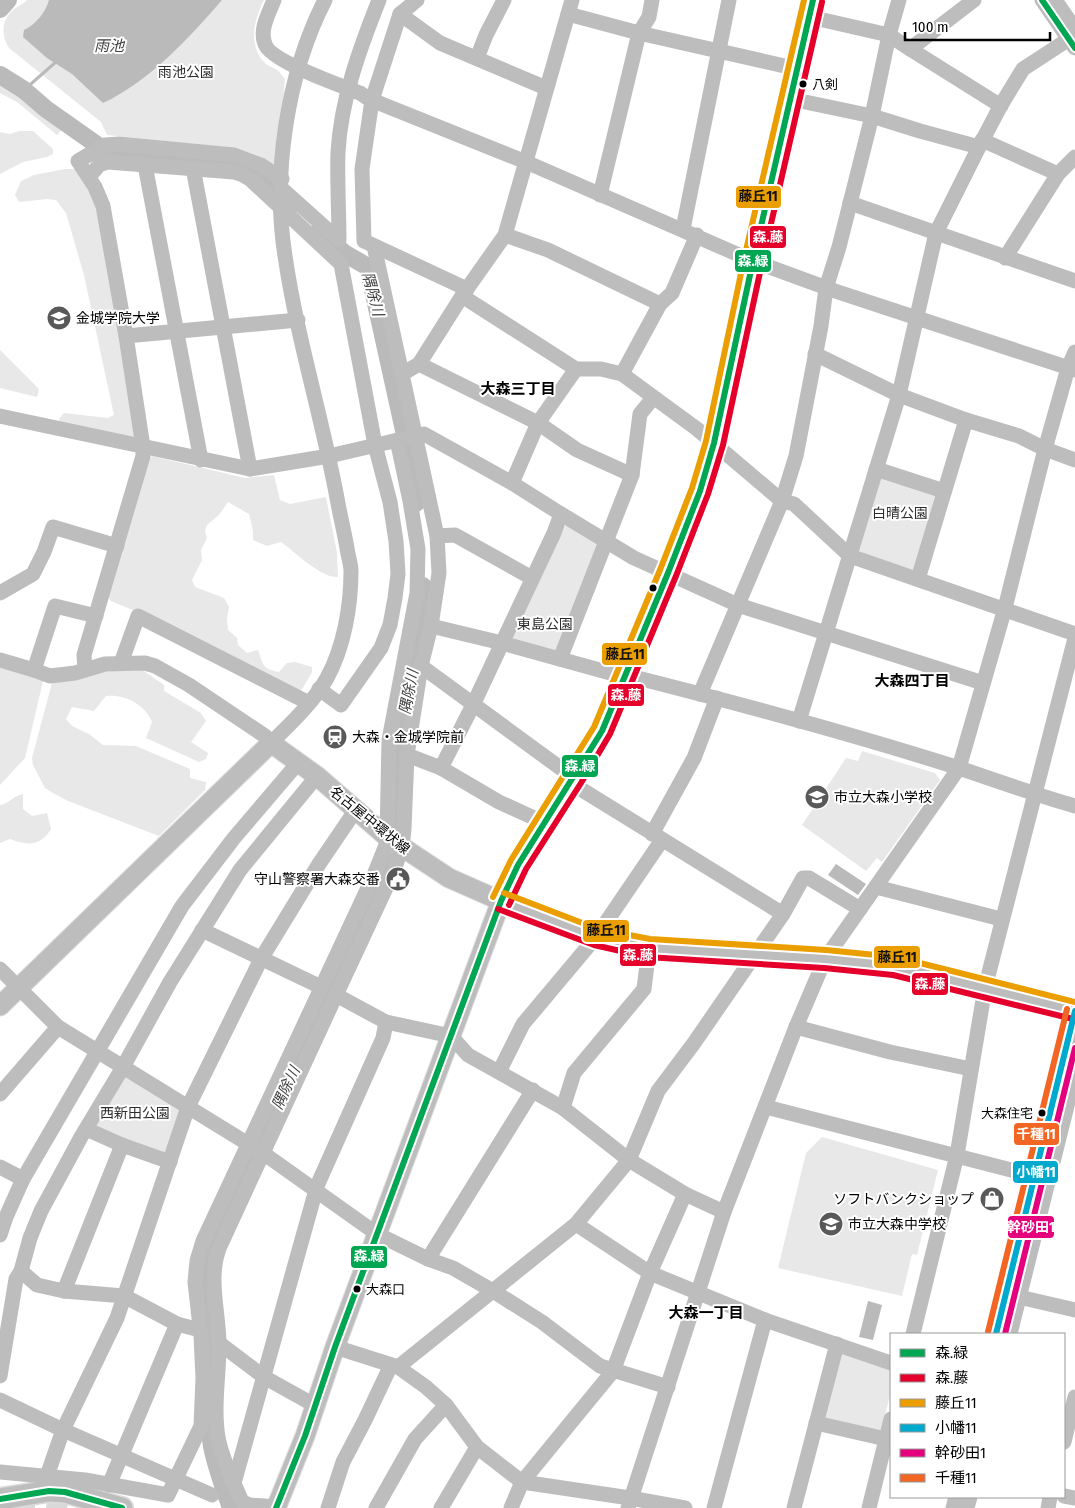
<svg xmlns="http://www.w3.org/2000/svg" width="1075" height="1508" viewBox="0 0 1075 1508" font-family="'Fira Sans Condensed','Noto Sans JP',sans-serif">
<rect width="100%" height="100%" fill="#fff"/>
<g fill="#e8e8e8">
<path d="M 27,0 L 264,0 C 254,19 248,45 264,62 C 267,66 273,67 277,70 C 280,72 282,76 285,79 L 278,161 L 274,165 L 256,155 L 235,148 L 107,135 L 101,122 L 9,48 C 1,35 1,21 13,10 C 18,6 23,4 27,0 Z"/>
<path d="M 0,81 L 24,93 L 63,128 L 57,135 L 17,102 L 0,93 Z"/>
<path d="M 19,131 L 33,131 L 53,149 L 53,154 L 47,157 L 23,162 L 0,174 L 0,132 L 10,134 Z"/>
<path d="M 65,169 L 75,169 L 91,189 L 97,205 L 137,434 L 132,440 L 60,424 L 59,419 L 64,413 L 108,418 L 114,415 L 84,275 L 66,213 L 56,200 L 47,199 L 19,202 L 15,195 L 21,181 L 34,175 Z"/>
<path d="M 0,350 L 39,389 L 37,397 L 0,388 Z"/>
<path d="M 152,456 L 245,478 L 274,475 L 280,500 L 290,504 L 326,497 L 337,553 L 338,577 C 322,579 294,551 281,542 L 267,546 L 253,540 L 253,531 L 249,514 L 228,502 L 219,515 L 207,525 L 205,531 L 207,538 L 201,550 L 202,560 L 192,580 L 195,587 L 224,598 L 229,607 L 227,619 L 228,630 L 237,638 L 238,645 L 247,653 L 258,650 C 263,664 262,669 279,672 L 287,663 L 295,662 L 312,667 L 312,672 L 301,691 L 135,611 L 111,601 L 108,597 L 149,459 Z"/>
<path d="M 879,475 L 937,490 L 916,568 L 912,570 L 860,553 L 857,549 Z"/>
<path d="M 570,524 L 599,541 L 559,651 L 516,641 L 513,637 L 565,526 Z"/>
<path d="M 0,663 L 43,681 L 25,758 L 0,785 Z"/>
<path d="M 108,667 L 141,669 L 164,685 L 164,691 L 201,713 L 206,721 L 191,742 L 208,753 L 206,759 L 199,762 L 146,738 L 152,722 C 145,704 124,694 106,696 L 94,711 L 72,707 L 66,719 L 72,726 L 89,734 L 103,745 L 136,746 L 190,769 L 190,778 L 206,782 L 205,790 L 159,836 L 68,801 L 53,793 L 45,788 L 33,765 L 32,758 L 52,683 Z"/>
<path d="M 862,751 L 935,773 L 940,780 L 882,862 L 877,858 L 866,871 L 802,825 L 846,758 L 858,761 Z"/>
<path d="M 23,794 L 23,809 L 32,816 L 47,813 L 51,829 C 41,846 28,846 10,839 L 0,843 L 0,805 C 10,803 13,796 23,794 Z"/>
<path d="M 123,1076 L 180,1108 L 168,1154 L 96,1128 L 95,1124 Z"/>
<path d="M 822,1137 L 938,1170 L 917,1255 L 912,1254 L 902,1296 L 778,1268 L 806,1153 Z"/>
<path d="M 844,1351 L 891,1368 L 891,1391 L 881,1431 L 822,1419 L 840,1354 Z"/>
</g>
<g fill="#bababa">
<path d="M 49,0 L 222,0 C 189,38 150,81 103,103 L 72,74 L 47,58 L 23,37 L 24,30 C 35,25 46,12 49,0 Z"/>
<path d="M 836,864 L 866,884 L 858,895 L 828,875 Z"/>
<path d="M 868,1301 L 882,1305 L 873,1340 L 859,1337 Z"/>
</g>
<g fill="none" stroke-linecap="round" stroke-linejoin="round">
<path stroke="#bababa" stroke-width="3" d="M 24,90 L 57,61"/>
<g stroke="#bababa" stroke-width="18">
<path d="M 0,9 L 8,0"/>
<path d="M 0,75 L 24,90 L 46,109 L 107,152 L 218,163 L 247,170 L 266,182 L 291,205"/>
<path d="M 319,231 L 344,253 L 368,267 L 411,462 L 416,503"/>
<path d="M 231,1508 C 224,1488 216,1467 212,1446 C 207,1419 212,1393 211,1366 C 209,1324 198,1282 212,1241 L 314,1023 L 384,877 L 396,836 L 400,736 L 407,709 L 419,638 L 423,586"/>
</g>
<path stroke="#d9d9d9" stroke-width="21" stroke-dasharray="21 11" stroke-linecap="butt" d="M 15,1499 L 78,1508"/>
<defs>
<g id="major">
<path d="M 0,1006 L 271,743 L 317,776 L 387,837 L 449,878 L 501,901 L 596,937 L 649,948 L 825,959 L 895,966 L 1075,1011"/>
<path d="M 276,1508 L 305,1436 L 335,1347 L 501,901 L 518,865 L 574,778 L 602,731 L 668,573 L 700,491 L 714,443 L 753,261 L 813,0"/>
</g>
<path id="highway" d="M 0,1499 L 49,1491 L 65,1492 L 122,1508"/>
</defs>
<use href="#major" stroke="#dbdbdb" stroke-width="21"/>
<use href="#highway" stroke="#dbdbdb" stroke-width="24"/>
<g stroke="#bdbdbd" stroke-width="15">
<path d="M 274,0 C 269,13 259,30 265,44 C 270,61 342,86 360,93 L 369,99 L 526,162 L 753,261 L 835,291 L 1075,370"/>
<path d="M 417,0 L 400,14 L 372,100 L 362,169 L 364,241 L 467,289"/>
<path d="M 1042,0 L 1075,48"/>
<path d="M 1055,0 L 1075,29"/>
<path d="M 400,14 L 440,43 L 546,88"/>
<path d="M 568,14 L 639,33 L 798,69"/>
<path d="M 810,17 L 889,35 L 910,49 L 974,0"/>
<path d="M 910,49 L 1001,106"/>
<path d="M 477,58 L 486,35 L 504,0"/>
<path d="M 791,99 L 872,116 L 920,131 L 979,147"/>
<path d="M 982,140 L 1058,174"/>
<path d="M 145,165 L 201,460"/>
<path d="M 193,168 L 250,469"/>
<path d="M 89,177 L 99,165 L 108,162 L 234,172 L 243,175 L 251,180 L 341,264 L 375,445 L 390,502 L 396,541 L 398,574 L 395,598 L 390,625 L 381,648 L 341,705 L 319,689"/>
<path d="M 281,188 L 339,240 C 339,211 337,181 338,152 C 341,99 360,48 379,0"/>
<path d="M 600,195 L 639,33 L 649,17 L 652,0"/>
<path d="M 850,203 L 1075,281"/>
<path d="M 683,229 L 729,0"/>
<path d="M 505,235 L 548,250 L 660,304"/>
<path d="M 374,246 L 402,374"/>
<path d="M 1005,258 L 1058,174 L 1075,157"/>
<path d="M 462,296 L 576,369 L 601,369 L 622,374 L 697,429 L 782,501 L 794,504 L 850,556 L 1075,634"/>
<path d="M 126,336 L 298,320"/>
<path d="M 815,354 L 899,395 L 966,420 L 1019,436 L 1045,449 L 1075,460"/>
<path d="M 419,364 L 538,423 L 577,450 L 632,475"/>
<path d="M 622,374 L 660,304 L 672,293 L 697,235"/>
<path d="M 0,416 L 250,469 L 329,456 L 424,434 L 512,483 L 561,514 L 634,558 L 738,605 L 983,683"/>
<path d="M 876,469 L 944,491"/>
<path d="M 512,483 L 538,423 L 576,369"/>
<path d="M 437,536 L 455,535 L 532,578"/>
<path d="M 918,579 L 966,420"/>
<path d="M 0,593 L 33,574 L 44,552 L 53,527 L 117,546"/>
<path d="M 431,626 L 502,643 L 614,674 L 626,675 C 737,703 849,733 959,768 C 998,781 1036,795 1075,806"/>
<path d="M 560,659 L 632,475 L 640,414 L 653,398"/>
<path d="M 0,660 L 34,670 L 50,676 L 75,673 L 105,664 L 145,663 L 155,666 L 189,685 L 265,736 L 271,743 C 291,723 313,703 327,678 C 344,647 351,606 351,571 C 351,564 348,556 347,548 C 344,531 340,515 337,498 C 322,417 297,338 285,256 C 272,174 287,74 325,0"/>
<path d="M 121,663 L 138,616 L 309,703"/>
<path d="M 421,666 L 574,778"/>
<path d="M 85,669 L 84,655 L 143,456 L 143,447 L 126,336 L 103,206 L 95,187 L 78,161 L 105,145 L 119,144 L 234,155 L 261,165 L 282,179"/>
<path d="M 34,670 L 55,606 L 96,616"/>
<path d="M 700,694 L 782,501 L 796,456 L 821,326 L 826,288 L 839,247 L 872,116 L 889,35 L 899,0"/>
<path d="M 799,721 L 899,395 L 936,233 L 979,147 L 1001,105 L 1023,69 L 1069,39"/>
<path d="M 407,755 L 441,768 L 499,802 L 545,823"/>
<path d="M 441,768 L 473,705 L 554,533 L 561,514"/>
<path d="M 652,834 L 694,758 L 717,698"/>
<path d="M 876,887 L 1001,919"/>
<path d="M 783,914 L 803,878 L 809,878 L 860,909"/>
<path d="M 202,930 L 321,987"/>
<path d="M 0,969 L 58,1027 L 263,1153 L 377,1234 L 428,1259 L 453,1268 L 493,1291 L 542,1322 L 600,1366 L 668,1387"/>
<path d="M 336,995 L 386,1022 L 451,1036 L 468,1055 L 563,1108 L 629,1160 L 685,1194 L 724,1212"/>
<path d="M 796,1027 L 890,1052 L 971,1069"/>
<path d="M 499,1072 L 523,1024 L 596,937 L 662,840"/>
<path d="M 0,1094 L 58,1027"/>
<path d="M 766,1107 L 1035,1176"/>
<path d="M 563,1108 L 574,1073 L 644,989 L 649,948"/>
<path d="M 86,1129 L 122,1145 L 170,1162"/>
<path d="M 0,1167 L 23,1179"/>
<path d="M 576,1224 L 650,1273 L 765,1320 L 891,1363"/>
<path d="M 0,1235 L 6,1217 L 23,1179 L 182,906 L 234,838 L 298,763"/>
<path d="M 428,1259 L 533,1090"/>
<path d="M 21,1271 L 37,1285 L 64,1291 L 124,1296 L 177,1324 L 200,1330"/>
<path d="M 64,1291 L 122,1145"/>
<path d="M 1019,1297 L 1075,1310"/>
<path d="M 913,1334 L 957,1155 L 985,988 L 1075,638"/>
<path d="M 996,1334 L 1075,1011"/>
<path d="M 1010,1334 L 1075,1074"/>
<path d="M 219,1343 L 264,1377 L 316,1406"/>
<path d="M 335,1347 L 398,1367 L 426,1387 L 446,1405 L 477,1447 L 522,1482 L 630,1498 L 685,1508"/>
<path d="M 398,1367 L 576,1224 L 629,1160 L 658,1091 L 694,1043 L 783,914 L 571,783"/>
<path d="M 0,1376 L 16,1279 L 21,1271 L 30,1238 L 41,1211 L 81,1137 L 123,1067 L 170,982 L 240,870 L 317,776"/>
<path d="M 0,1400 L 63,1430 L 212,1495"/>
<path d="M 816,1423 L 886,1439"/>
<path d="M 1064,1442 L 1075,1397"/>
<path d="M 0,1472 L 85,1480 L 168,1495 L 201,1426 L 203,1378 L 201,1336 L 195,1282 L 197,1261 L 203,1241 L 374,875 L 386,845 L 387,837 L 389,740 L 417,593 L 418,549 L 410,501 L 397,440"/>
<path d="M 47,1476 L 63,1430 L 117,1318 L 188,1107 L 261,959 L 319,864 L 355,811"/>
<path d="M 234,1483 L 317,1186 L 383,1038 L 386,1022"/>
<path d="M 109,1485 L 177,1324"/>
<path d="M 1064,1496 L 1075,1498"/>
<path d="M 277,1507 L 250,1505 L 242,1502 C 233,1480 222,1460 218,1437 C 213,1407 219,1375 219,1345 C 219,1311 207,1278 220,1246 L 336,995 L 392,875 L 402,848 L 404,829 L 407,755 L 421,666 L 431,626 L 439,573 L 437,536 L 402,374 L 419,364 L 462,296 L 505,235 L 572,0"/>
<path d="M 328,1508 L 343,1462 L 365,1420 L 391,1365"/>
<path d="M 376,1508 L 415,1439 L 446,1405"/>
<path d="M 441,1508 L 477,1447"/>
<path d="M 511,1508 L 522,1482 L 613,1371 L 650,1273 L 685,1194"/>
<path d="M 628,1508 L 724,1212 L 796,1027 L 825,959 L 959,768 L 1005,608 L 1045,449 L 1068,368 L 1075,352"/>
<path d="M 714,1508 L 765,1320"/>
<path d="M 794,1508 L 837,1344"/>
<path d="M 869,1508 L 891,1419"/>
<path d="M 953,1508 L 956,1497"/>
<path d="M 967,1508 L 970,1497"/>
<path d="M 1048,1508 L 1050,1497"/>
</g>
<use href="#major" stroke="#bdbdbd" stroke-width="19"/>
<use href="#highway" stroke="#bdbdbd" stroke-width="21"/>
<defs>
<g id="bus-1">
<path d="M 1042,0 L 1075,48"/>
<path d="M 0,1499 L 49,1491 L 65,1492 L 122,1508"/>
<path d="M 276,1508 L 305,1436 L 335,1347 L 501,901 L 518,865 L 602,731 L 668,573 L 700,491 L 714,443 L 753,261 L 813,0"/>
</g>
<g id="bus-2">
<path d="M 509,905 L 526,869 L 581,783 L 610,734 L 676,576 L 708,494 L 723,445 L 762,263 L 822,2"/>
<path d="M 498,909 L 594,945 L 647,957 L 824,968 L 893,975 L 1073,1019"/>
</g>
<g id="bus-3">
<path d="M 504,893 L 598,929 L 650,939 L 826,950 L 896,957 L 1075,1002"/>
<path d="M 493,897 L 511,860 L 594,727 L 660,570 L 692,488 L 706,441 L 744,259 L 804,0"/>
</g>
<path id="bus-4" d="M 996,1334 L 1075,1011"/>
<path id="bus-5" d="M 1005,1334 L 1075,1048"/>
<path id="bus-6" d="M 988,1332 L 1067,1009"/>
</defs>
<use href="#bus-1" stroke="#fff" stroke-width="10"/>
<use href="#bus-2" stroke="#fff" stroke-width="10"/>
<use href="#bus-3" stroke="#fff" stroke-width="10"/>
<use href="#bus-4" stroke="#fff" stroke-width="10"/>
<use href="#bus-5" stroke="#fff" stroke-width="10"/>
<use href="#bus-6" stroke="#fff" stroke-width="10"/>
<use href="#bus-1" stroke="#00a651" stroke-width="6"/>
<use href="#bus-2" stroke="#e4002b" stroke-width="6"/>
<use href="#bus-3" stroke="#eb9e00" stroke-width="6"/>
<use href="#bus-4" stroke="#00a9ce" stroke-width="6"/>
<use href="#bus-5" stroke="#e5007d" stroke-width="6"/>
<use href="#bus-6" stroke="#f26522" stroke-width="6"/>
</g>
<defs>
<symbol id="university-disc" viewBox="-11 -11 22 22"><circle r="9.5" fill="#595959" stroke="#fff"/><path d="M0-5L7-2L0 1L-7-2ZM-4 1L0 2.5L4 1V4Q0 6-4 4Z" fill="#fff"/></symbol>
<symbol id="station-disc" viewBox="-11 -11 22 22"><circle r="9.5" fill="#595959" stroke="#fff"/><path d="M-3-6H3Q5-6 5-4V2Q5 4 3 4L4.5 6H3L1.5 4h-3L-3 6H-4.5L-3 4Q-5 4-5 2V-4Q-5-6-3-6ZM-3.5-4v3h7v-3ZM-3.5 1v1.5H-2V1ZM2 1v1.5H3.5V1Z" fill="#fff"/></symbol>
<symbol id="school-disc" viewBox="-11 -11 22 22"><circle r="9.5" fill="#595959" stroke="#fff"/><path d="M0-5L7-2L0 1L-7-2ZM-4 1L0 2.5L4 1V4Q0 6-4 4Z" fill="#fff"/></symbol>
<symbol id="civic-disc" viewBox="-11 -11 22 22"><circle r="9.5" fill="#595959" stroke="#fff"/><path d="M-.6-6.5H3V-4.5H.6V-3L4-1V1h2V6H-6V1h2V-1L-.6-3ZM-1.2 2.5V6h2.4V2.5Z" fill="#fff"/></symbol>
<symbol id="shop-disc" viewBox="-11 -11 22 22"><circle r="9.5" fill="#595959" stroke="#fff"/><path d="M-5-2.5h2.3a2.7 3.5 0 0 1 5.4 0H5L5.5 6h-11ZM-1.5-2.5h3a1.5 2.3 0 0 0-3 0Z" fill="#fff"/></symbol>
</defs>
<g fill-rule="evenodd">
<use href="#university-disc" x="45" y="304" width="28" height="28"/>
<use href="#station-disc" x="321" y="723" width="28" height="28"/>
<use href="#school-disc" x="803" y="783" width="28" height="28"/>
<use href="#civic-disc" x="384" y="865" width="28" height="28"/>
<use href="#shop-disc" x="978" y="1185" width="28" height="28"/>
<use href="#school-disc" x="817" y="1210" width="28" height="28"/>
</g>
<g fill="#000" stroke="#fff" stroke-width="2">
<circle cx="803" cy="84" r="4.5"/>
<circle cx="653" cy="588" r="4.5"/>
<circle cx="1042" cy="1113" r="4.5"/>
<circle cx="357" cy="1289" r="4.5"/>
</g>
<g text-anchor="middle" stroke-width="4" stroke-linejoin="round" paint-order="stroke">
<g font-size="13" fill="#000" stroke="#fff" text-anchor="start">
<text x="812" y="89">八剣</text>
<text x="1033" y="1118" text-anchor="end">大森住宅</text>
<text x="366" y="1294">大森口</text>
</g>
<g font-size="14" fill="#2d2d2d" stroke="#fff">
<text x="186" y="77">雨池公園</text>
<text x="900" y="518">白晴公園</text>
<text x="545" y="629">東島公園</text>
<text x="135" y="1118">西新田公園</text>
</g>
<g font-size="14" fill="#000" stroke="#fff" text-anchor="start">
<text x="76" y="323">金城学院大学</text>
<text x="352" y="742">大森・金城学院前</text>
<text x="834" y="802">市立大森小学校</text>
<text x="380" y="884" text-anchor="end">守山警察署大森交番</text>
<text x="974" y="1204" text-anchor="end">ソフトバンクショップ</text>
<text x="848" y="1229">市立大森中学校</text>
</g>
<g font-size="14" fill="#000" stroke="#fff">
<text transform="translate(370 820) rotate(39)" y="5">名古屋中環状線</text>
</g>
<g font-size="15" font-style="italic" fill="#3e3e3e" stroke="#fff">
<text x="109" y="51">雨池</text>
<text transform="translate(373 294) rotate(75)" y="5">隅除川</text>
<text transform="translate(409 692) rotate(-79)" y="5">隅除川</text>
<text transform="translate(286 1088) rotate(-65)" y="5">隅除川</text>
</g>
<g font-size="15" font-weight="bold" fill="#000" stroke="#fff">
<text x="518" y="394">大森三丁目</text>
<text x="912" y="686">大森四丁目</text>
<text x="706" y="1318">大森一丁目</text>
</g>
</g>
<g stroke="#fff" stroke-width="2">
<rect x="735" y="185" width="47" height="24" rx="5" fill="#eb9e00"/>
<rect x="749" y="225" width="38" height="24" rx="5" fill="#e4002b"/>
<rect x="734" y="249" width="38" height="24" rx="5" fill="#00a651"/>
<rect x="601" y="642" width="47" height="24" rx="5" fill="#eb9e00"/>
<rect x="607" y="683" width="38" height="24" rx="5" fill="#e4002b"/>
<rect x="561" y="754" width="38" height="24" rx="5" fill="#00a651"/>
<rect x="582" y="919" width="48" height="24" rx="5" fill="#eb9e00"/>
<rect x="619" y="943" width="38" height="24" rx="5" fill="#e4002b"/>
<rect x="873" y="945" width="48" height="24" rx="5" fill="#eb9e00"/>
<rect x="911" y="972" width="38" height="24" rx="5" fill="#e4002b"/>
<rect x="1013" y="1122" width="47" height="24" rx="5" fill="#f26522"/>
<rect x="1012" y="1160" width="47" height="24" rx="5" fill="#00a9ce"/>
<rect x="1007" y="1215" width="48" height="24" rx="5" fill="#e5007d"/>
<rect x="350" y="1245" width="38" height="24" rx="5" fill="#00a651"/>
</g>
<g font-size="14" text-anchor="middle" font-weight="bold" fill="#fff">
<text x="768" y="242">森.藤</text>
<text x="753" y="266">森.緑</text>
<text x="626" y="700">森.藤</text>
<text x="580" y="771">森.緑</text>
<text x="638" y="960">森.藤</text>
<text x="930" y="989">森.藤</text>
<text x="1036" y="1139">千種11</text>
<text x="1036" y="1177">小幡11</text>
<text x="1031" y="1232">幹砂田1</text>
<text x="369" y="1261">森.緑</text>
</g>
<g font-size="14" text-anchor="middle" font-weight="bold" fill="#111">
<text x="758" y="201">藤丘11</text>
<text x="625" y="659">藤丘11</text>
<text x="606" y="935">藤丘11</text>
<text x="897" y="962">藤丘11</text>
</g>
<rect x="890" y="1333" width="175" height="165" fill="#ffffff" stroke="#999999"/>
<rect x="900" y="1349" width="25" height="8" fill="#00a651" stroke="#999999"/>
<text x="935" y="1358" font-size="15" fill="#000000">森.緑</text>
<rect x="900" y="1374" width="25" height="8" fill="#e4002b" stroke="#999999"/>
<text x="935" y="1383" font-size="15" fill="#000000">森.藤</text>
<rect x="900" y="1399" width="25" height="8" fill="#eb9e00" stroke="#999999"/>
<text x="935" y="1408" font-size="15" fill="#000000">藤丘11</text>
<rect x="900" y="1424" width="25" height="8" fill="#00a9ce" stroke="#999999"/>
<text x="935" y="1433" font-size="15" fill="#000000">小幡11</text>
<rect x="900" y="1449" width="25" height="8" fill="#e5007d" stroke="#999999"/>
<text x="935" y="1458" font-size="15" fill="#000000">幹砂田1</text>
<rect x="900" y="1474" width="25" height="8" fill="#f26522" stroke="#999999"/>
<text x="935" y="1483" font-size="15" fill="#000000">千種11</text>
<path d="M905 32v8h145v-8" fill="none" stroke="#000000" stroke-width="2.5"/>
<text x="912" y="32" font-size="15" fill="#000000" stroke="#ffffff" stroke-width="4" paint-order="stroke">100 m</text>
</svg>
